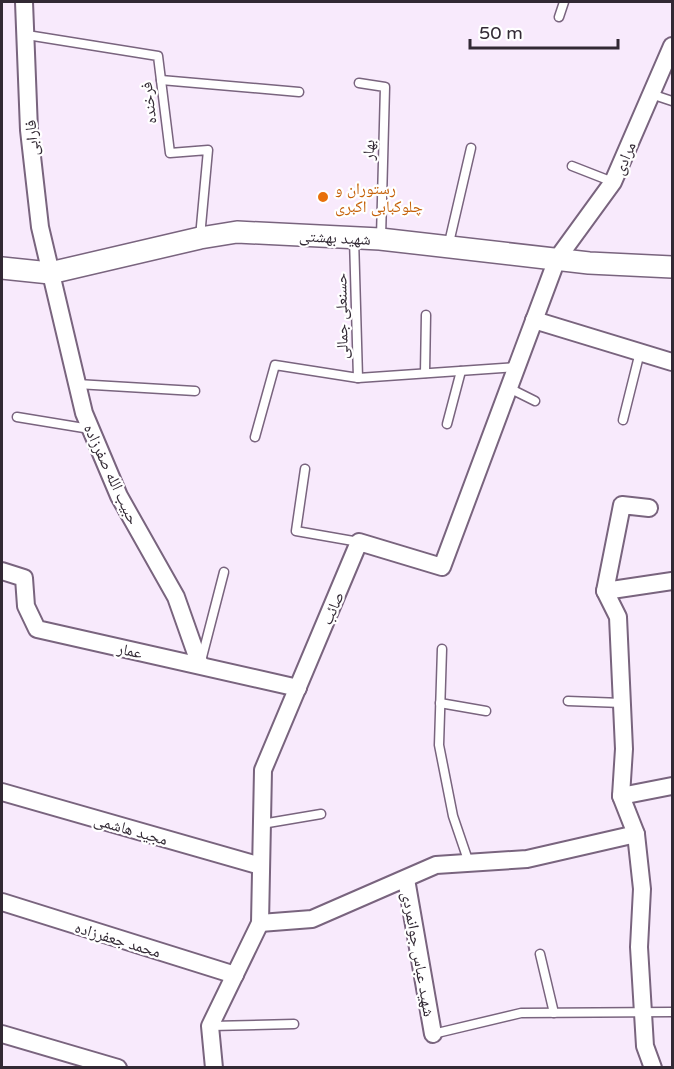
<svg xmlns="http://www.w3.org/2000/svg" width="674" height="1069" viewBox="0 0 674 1069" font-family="'Varela Round','Noto Naskh Arabic',sans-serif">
<rect width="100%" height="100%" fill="#f8eafc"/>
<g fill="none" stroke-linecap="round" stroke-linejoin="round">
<defs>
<g id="service">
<path d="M 559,17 L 564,2"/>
<path d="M 27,35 L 158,56 L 170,153 L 208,150 L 200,237"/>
<path d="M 161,80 L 299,92"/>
<path d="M 359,83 L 385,87 L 381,237"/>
<path d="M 651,94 L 672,101"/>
<path d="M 572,166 L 613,182"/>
<path d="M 448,247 L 471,148"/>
<path d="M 425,373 L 426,315"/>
<path d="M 358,378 L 517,367"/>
<path d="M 77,384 L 195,391"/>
<path d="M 509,388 L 535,401"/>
<path d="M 17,417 L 90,429"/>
<path d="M 623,420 L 640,352"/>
<path d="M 447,424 L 461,371"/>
<path d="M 255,437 L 275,365 L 358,378 L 354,238"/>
<path d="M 305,469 L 296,531 L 359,542"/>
<path d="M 442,649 L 439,745 L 453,816 L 469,863"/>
<path d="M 201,661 L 224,572"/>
<path d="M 568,701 L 622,703"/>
<path d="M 440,703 L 486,711"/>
<path d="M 262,824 L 321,814"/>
<path d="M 540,954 L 554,1013"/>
<path d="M 211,1026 L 294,1024"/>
<path d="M 433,1034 L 521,1013 L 672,1012"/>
</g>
<g id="minor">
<path d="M 24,2 L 29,130 L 40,227 L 84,413 L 119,496 L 176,597 L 200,665"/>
<path d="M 534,320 L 672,362"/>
<path d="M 649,508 L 622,505 L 605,591 L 618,617 L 624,749 L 621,796 L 636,834 L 642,889 L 639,947 L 645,1046 L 653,1068"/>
<path d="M 2,571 L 24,578 L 26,606 L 37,629 L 298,688"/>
<path d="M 605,591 L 672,581"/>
<path d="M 2,792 L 261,866"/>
<path d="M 621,796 L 672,786"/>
<path d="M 406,879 L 433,1034"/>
<path d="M 2,902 L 235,975"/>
<path d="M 260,923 L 312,919 L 436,865 L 527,859 L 636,834"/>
<path d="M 2,1034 L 118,1068"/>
<path d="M 214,1068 L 210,1026 L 260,923 L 263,770 L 359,542 L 442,567 L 557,259 L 613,182 L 672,46"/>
</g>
<path id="tertiary" d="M 2,268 L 50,273 L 200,238 L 237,232 L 380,239 L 589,263 L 672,267"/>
</defs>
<use href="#service" stroke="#79647e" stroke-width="11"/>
<use href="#minor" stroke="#79647e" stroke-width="20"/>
<use href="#tertiary" stroke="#79647e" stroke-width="24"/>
<use href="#service" stroke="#fff" stroke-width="8"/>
<use href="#minor" stroke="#fff" stroke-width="16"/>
<use href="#tertiary" stroke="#fff" stroke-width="21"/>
</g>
<circle fill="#e8710a" stroke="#fff" stroke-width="2" cx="323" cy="197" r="6"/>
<g text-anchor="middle" stroke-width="4.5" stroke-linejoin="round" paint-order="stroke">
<g font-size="16" fill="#322934" stroke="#fff">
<text transform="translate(148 103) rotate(-97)" y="6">فرخنده</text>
<text transform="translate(31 138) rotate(-95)" y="6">فارابی</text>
<text transform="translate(368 150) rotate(-88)" y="6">بهار</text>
<text transform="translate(624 158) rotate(-67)" y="6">مرادی</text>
<text transform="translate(335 237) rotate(3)" y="6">شهید بهشتی</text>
<text transform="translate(341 316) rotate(-91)" y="6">حسنعلی جمالی</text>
<text transform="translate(112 474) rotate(65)" y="6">حبیب الله صفرزاده</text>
<text transform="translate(332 608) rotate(-67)" y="6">صائب</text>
<text transform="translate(130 650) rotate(13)" y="6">عمار</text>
<text transform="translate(131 829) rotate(16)" y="6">مجید هاشمی</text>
<text transform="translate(118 939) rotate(17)" y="6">محمد جعفرزاده</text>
<text transform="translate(419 954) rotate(80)" y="6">شهید عباس جوانمردی</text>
</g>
<g font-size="16" fill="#c56008" stroke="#fff" text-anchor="start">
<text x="335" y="194">رستوران و<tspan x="335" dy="18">چلوکبابی اکبری</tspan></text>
</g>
</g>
<rect width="674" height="1069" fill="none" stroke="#322934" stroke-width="6"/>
<path d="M470 39v9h148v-9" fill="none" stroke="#322934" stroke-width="3"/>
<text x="479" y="39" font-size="18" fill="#322934" stroke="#ffffff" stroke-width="4.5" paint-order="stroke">50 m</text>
</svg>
